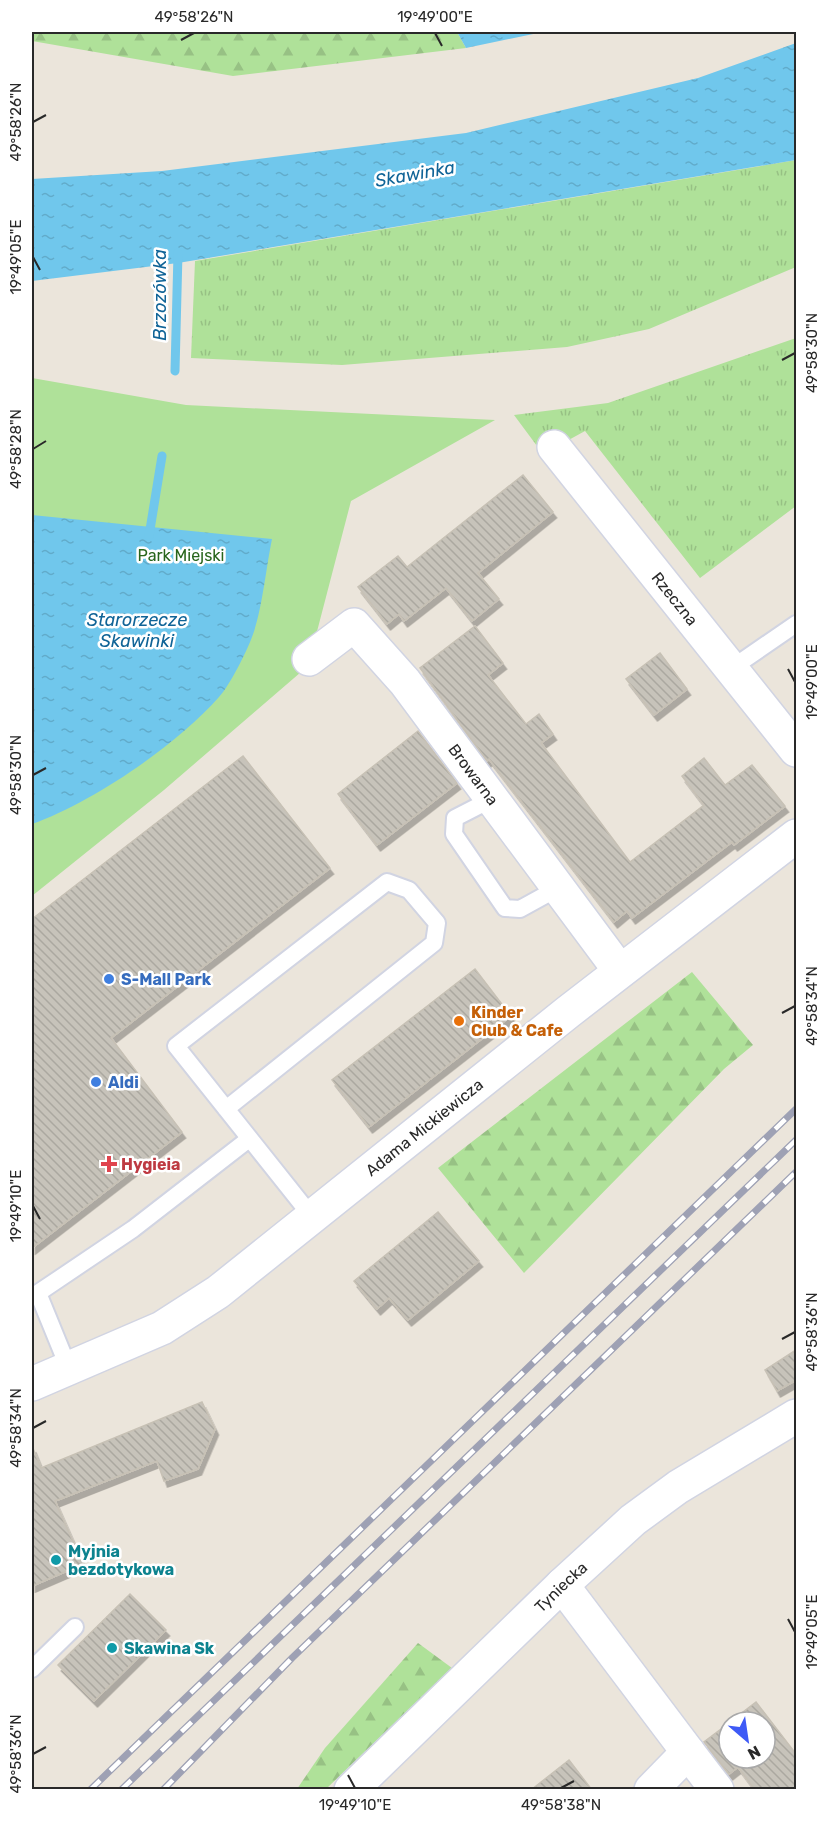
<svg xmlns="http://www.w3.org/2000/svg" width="828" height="1821" viewBox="0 0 828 1821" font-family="Rubik,sans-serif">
<defs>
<pattern id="grass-tufts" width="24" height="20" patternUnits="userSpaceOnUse" patternTransform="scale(1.5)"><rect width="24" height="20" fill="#afe199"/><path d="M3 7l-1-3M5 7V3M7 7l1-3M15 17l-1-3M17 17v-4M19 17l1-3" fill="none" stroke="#97c184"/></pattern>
<pattern id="forest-firs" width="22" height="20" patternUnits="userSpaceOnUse" patternTransform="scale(1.5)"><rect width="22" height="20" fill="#afe199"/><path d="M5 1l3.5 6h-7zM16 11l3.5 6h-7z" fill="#97c184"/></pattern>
<pattern id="water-ripples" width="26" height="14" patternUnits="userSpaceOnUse" patternTransform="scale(1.5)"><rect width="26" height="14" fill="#70c7ec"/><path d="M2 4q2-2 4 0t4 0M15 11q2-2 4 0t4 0" fill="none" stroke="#61abca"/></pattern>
<pattern id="building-back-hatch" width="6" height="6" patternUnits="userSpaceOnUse" patternTransform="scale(1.5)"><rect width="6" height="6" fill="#c7c3ba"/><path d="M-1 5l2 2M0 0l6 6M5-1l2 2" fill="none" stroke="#aba8a0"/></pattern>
<filter id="shadow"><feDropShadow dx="3.5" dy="6" stdDeviation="0" flood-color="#0004"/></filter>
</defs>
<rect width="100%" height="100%" fill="#ebe5db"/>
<g fill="url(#grass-tufts)">
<path d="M 796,160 L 796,267 L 649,329 L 567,347 L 342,365 L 191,358 L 195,261 Z"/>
<path d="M 796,338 L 796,506 L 700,578 L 585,431 L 565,442 L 537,446 L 514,415 L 608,403 Z"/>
</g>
<g fill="url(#forest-firs)">
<path d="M 32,32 L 457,32 L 466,48 L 233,76 L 32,41 Z"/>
<path d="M 692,972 L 753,1045 L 724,1069 L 524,1273 L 438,1168 Z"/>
<path d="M 418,1643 L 452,1668 L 326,1789 L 297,1789 L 325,1748 Z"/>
</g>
<path fill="#afe199" d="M 32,378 L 186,405 L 495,420 L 351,501 L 308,666 L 164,790 L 32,896 Z"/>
<g fill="url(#water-ripples)">
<path d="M 457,32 L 543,32 L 466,48 Z"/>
<path d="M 796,43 L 796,160 L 178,263 L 32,281 L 32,179 L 162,171 L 466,133 L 698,78 Z"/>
<path d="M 32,515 L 272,539 C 266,568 262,611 252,637 C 246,653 230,685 219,697 C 177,745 92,803 32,824 Z"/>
</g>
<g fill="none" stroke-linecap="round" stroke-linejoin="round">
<g stroke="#70c7ec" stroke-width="9">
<path d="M 175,371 L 178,253"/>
<path d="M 149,536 L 162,456"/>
</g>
</g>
<g fill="url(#building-back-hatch)" stroke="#c7c1b5" stroke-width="1.5" filter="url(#shadow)">
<path d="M 523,475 L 553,512 L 478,573 L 499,599 L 472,621 L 446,588 L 404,621 L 399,614 L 387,624 L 358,587 L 398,556 L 407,567 Z"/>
<path d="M 475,626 L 503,663 L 488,675 L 526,724 L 539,714 L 553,734 L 541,743 L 630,862 L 704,805 L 682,776 L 704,758 L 725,785 L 752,765 L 785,806 L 734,845 L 732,842 L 632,918 L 627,911 L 614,922 L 489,759 L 487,761 L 420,668 Z"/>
<path d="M 660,653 L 687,689 L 654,715 L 626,679 Z"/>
<path d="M 418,731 L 457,783 L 377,845 L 338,794 Z"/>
<path d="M 243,756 L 330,868 L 111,1038 L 182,1132 L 32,1248 L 32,919 Z"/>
<path d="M 475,969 L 511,1016 L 369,1127 L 332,1080 Z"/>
<path d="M 438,1212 L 479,1261 L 408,1320 L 389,1298 L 377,1309 L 354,1281 Z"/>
<path d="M 796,1350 L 796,1380 L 777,1391 L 765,1370 Z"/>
<path d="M 202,1402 L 215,1429 L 198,1469 L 164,1481 L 157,1461 L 55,1501 L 83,1564 L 32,1586 L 32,1446 L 41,1468 Z"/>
<path d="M 130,1594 L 166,1630 L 94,1701 L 58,1665 Z"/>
<path d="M 756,1702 L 796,1754 L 796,1790 L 755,1790 L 738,1767 L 729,1774 L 704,1742 L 729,1723 L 729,1758 L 765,1758 L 765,1722 L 730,1722 Z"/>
<path d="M 569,1760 L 592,1790 L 531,1790 Z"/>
</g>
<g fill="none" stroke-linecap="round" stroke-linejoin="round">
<defs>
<g id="lane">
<path d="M 732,668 L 796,624"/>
<path d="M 494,798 L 455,818 L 454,834 L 505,908 L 520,909 L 560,887"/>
<path d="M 226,1109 L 434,943 L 437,923 L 409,890 L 387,882 L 176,1046 L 313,1218"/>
<path d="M 69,1369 L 38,1293 L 133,1229 L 249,1139"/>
<path d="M 32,1669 L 75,1627"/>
</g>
<g id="street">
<path id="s1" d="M 554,447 L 796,750"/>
<path id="s2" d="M 309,659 L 354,625 L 405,682 L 620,971"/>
<path d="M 562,1585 L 688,1752"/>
<path d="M 651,1790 L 688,1752 L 717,1790"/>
</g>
<g id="secondary">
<path id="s3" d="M 32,1384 L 162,1328 L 218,1292 L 568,1012 L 796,836"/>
<path id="s4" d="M 351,1790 L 562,1585 L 633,1520 L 678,1487 L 796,1416"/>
</g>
</defs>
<use href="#lane" stroke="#d1d4e2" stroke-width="20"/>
<use href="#street" stroke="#d1d4e2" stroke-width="36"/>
<use href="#secondary" stroke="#d1d4e2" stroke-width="36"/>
<use href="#lane" stroke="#fff" stroke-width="16"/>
<use href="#street" stroke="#fff" stroke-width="33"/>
<use href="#secondary" stroke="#fff" stroke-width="33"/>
<defs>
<g id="rail">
<path d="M 90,1790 L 796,1109"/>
<path d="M 121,1790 L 796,1140"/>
<path d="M 163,1790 L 292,1658 L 796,1172"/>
</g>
</defs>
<use href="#rail" stroke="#9ea1b4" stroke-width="7"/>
<use href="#rail" stroke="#fff" stroke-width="4.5" stroke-dasharray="14" stroke-linecap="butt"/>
</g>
<path fill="none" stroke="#292929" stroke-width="2" d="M 435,33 L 442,46M 181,40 L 194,33M 33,122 L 46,115M 33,257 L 40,270M 782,360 L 795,353M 33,449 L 46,441M 788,669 L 795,682M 33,775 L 46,768M 782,1013 L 795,1006M 33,1206 L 40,1219M 782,1339 L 795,1332M 33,1428 L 46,1421M 788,1619 L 795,1632M 33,1754 L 46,1747M 348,1775 L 355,1788M 561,1788 L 574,1781"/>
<g fill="#3f7fe0" stroke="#fff" stroke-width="2">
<circle cx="109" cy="979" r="6"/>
<circle cx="96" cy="1082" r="6"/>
</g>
<circle fill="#e8710a" stroke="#fff" stroke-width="2" cx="459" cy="1021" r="6"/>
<path fill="#e0444e" stroke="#fff" stroke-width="2" d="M106 1155h6v6h6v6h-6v6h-6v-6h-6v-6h6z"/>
<g fill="#0f9aa8" stroke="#fff" stroke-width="2">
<circle cx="56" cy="1560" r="6"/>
<circle cx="112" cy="1648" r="6"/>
</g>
<g text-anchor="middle" stroke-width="5" stroke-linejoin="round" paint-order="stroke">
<g font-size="16" fill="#28651b" stroke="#fff">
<text x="181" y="561">Park Miejski</text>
</g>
<g font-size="16" fill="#292929" stroke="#fff">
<text dy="6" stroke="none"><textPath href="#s1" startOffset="194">Rzeczna</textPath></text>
<text dy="6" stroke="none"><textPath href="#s2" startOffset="248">Browarna</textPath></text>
<text dy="6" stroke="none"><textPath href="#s3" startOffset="472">Adama Mickiewicza</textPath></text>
<text dy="6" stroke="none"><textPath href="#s4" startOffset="292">Tyniecka</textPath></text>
</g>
<g font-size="16" font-weight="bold" fill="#366cbe" stroke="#fff" text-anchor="start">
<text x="121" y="985">S-Mall Park</text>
<text x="108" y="1088">Aldi</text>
</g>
<g font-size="16" font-weight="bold" fill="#c56008" stroke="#fff" text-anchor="start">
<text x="471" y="1018">Kinder<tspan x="471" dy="18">Club &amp; Cafe</tspan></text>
</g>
<g font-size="16" font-weight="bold" fill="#be3a42" stroke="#fff" text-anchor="start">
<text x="121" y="1170">Hygieia</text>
</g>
<g font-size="16" font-weight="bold" fill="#0d838f" stroke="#fff" text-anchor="start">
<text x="68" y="1557">Myjnia<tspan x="68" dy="18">bezdotykowa</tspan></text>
<text x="124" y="1654">Skawina Sk</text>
</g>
<g font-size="18" font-style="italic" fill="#106497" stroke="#fff">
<text transform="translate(415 174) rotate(-10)" y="6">Skawinka</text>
<text transform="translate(160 295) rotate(-90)" y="6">Brzozówka</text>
<text x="137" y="626">Starorzecze<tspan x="137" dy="21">Skawinki</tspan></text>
</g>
</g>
<rect width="828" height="1821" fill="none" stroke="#ffffff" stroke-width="66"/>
<g transform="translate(747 1740) rotate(151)"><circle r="28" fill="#ffffff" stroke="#a9a9a9" stroke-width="1.5"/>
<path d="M0-4.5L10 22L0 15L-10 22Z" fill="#3e5af6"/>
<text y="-9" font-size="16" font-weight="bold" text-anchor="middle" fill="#292929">N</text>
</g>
<rect x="33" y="33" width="762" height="1755" fill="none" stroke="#292929" stroke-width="2"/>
<g font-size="15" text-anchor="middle" fill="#292929">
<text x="194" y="22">49°58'26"N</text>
<text x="435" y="22">19°49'00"E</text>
<text transform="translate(16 122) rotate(-90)" y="5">49°58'26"N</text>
<text transform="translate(16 257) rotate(-90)" y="5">19°49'05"E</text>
<text transform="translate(812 353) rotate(-90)" y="5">49°58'30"N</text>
<text transform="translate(16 449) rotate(-90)" y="5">49°58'28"N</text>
<text transform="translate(812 682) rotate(-90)" y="5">19°49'00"E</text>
<text transform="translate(16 775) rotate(-90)" y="5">49°58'30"N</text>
<text transform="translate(812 1006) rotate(-90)" y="5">49°58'34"N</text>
<text transform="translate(16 1206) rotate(-90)" y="5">19°49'10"E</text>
<text transform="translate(812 1332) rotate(-90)" y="5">49°58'36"N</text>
<text transform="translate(16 1428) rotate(-90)" y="5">49°58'34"N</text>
<text transform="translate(812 1632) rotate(-90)" y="5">19°49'05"E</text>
<text transform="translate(16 1754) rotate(-90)" y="5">49°58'36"N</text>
<text x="355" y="1810">19°49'10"E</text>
<text x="561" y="1810">49°58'38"N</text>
</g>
</svg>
